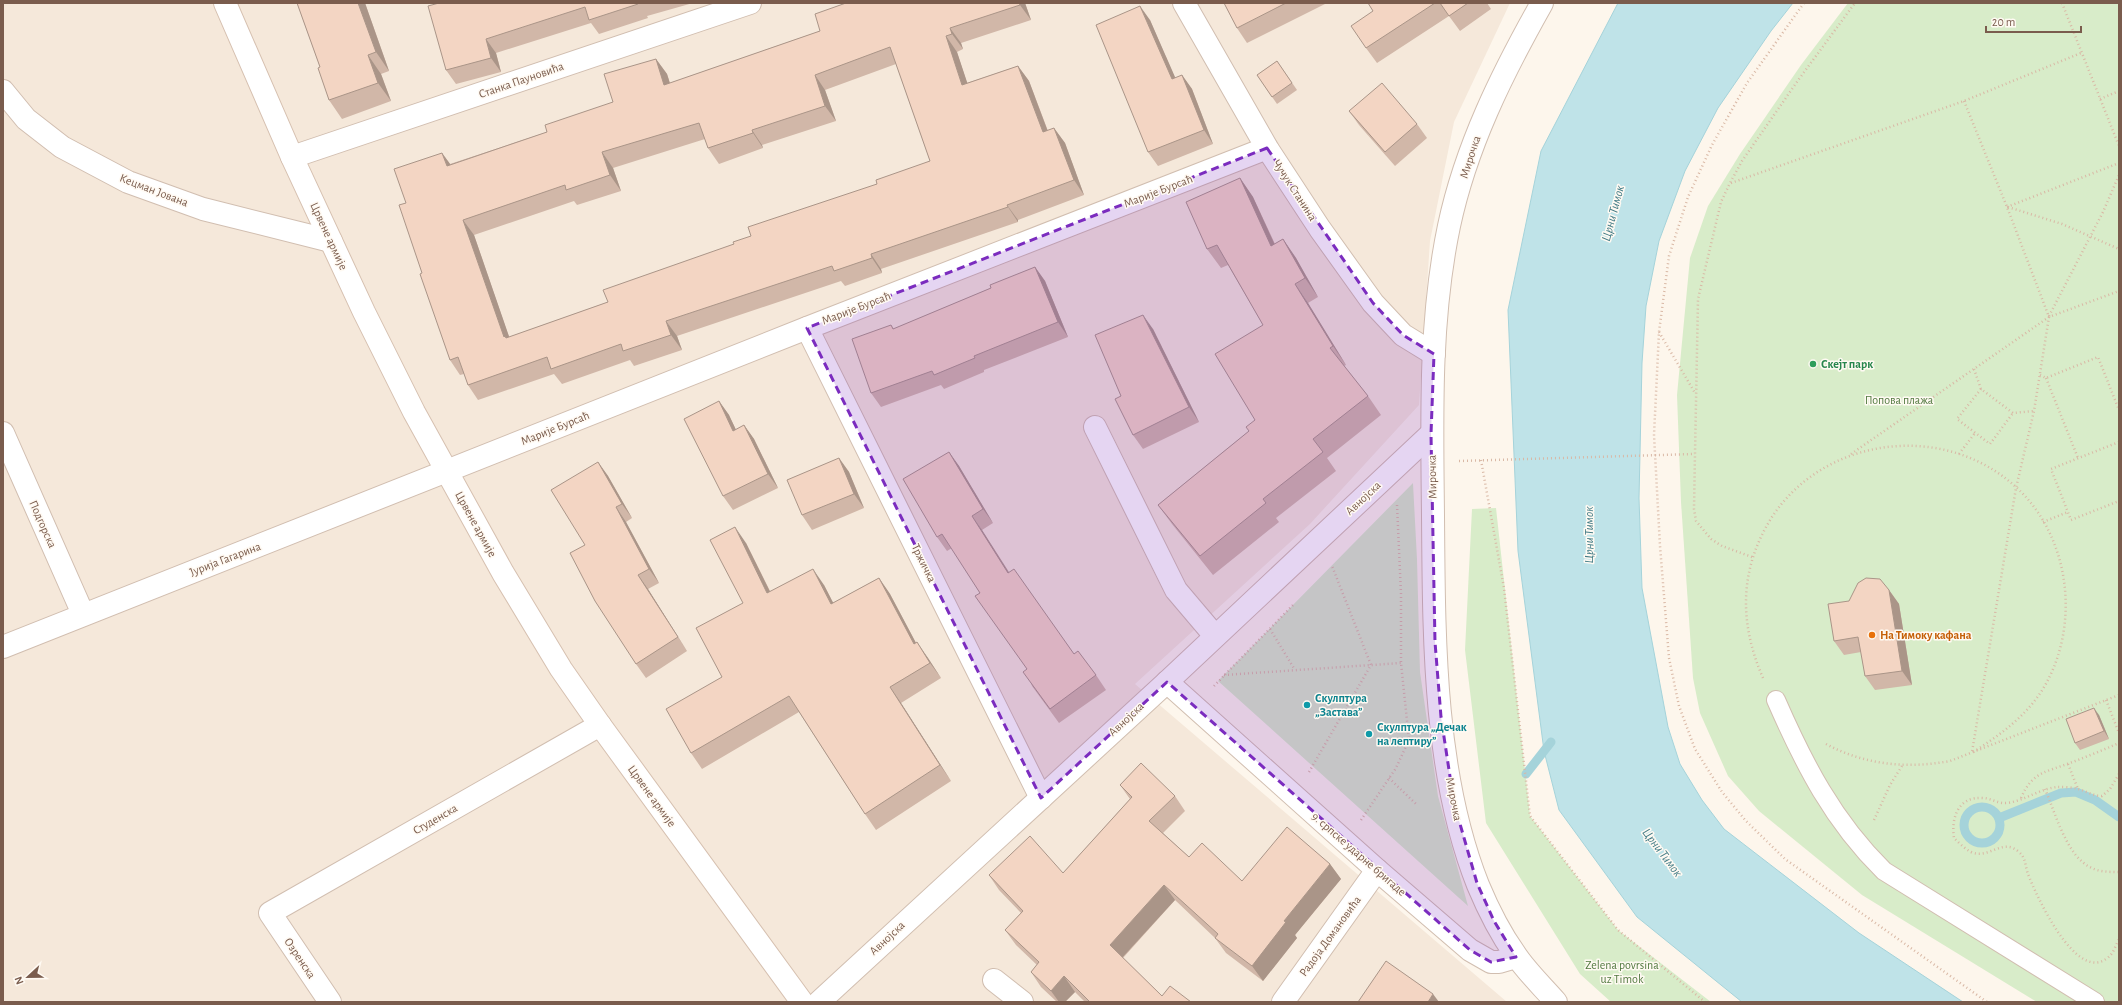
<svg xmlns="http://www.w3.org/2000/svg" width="2122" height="1005" viewBox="0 0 2122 1005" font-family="'Alegreya Sans',sans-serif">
<rect width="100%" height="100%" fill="#fdf6ec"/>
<path fill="#f5e8da" d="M 3,3 L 1510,3 L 1454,122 L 1430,241 L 1419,405 L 1310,524 L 1135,684 L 1507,1002 L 3,1002 Z"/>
<g fill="#d8ecc9">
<path d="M 1848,3 L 2119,3 L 2119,1002 L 2037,1002 L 1862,895 L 1759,811 L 1728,776 L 1700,713 L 1693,678 L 1681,502 L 1677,395 L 1690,258 L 1708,206 L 1740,154 L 1801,65 Z"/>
<path d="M 1413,483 L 1417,559 L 1420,672 L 1438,796 L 1468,906 L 1218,681 Z"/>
<path d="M 1496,508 L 1530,816 L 1618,930 L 1711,1002 L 1611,1002 L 1580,974 L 1486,823 L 1465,650 L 1472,509 Z"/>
</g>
<path fill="#bfe3e8" stroke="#a5d3da" d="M 1618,3 L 1793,3 L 1771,31 L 1718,108 L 1685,171 L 1659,241 L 1646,306 L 1642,363 L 1639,498 L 1642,588 L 1668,727 L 1680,764 L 1702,800 L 1724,829 L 1859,933 L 1963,1002 L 1742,1002 L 1637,917 L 1559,810 L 1544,751 L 1518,551 L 1508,310 L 1541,151 Z"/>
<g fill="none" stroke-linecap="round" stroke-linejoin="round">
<g stroke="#a5d3da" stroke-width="9">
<path d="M 1526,774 L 1551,742"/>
<circle cx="1982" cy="825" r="18"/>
<path d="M 1999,818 L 2061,793 L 2076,792 L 2095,800 L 2119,817"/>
</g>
<defs>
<path id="service" d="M 1776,700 C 1804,764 1833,821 1884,871 L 2095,1002"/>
<g id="minor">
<path d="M 1184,3 L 1267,148 L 1320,229 L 1373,303 L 1403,335 L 1434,354"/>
<path d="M 3,91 L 26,119 L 62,147 L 128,182 L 203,209 L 331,241"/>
<path d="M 292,157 L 750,3"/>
<path d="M 807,328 L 1041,798"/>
<path d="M 1095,427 L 1176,590 L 1215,636"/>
<path d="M 3,433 L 83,614"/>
<path d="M 3,647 L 807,328 L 1267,148"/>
<path d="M 994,980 L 1022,1002"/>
<path d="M 330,1002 L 270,913 L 600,725"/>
<path d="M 1283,1002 L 1377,870"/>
</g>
<g id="tertiary">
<path d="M 1542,3 C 1502,74 1466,146 1449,226 C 1429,321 1432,419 1433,515 C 1434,635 1433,772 1478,885 C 1488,909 1500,933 1515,954 C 1526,971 1543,987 1556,1002"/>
<path d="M 1167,682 L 1377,870 L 1470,950 L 1491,962 L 1499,962 L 1516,957"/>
<path d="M 819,1002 L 1167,682 L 1431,434"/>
</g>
<path id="secondary" d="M 225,3 L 292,157 L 364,312 L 414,412 L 503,573 L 561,669 L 600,725 L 802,1002"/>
</defs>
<use href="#service" stroke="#d1beb0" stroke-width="20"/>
<use href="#minor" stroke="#d1beb0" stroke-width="24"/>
<use href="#tertiary" stroke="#d1beb0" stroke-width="24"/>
<use href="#secondary" stroke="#d6c0b0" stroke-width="24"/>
<g stroke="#d9b8a5" stroke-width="2.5" stroke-dasharray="1 3" stroke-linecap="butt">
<path d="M 1804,3 L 1747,83 L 1712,145 L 1688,197 L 1669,256 L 1659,332 L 1654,435 L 1660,546 L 1669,658 L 1679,706 L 1695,749 L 1722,792 L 1746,821 L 1785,859 L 1987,1002"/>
<path d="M 2062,3 L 2119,146"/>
<path d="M 2100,99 L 2119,91"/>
<path d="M 1964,101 L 2007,207 L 2049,317 L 2034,411 L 2016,488 L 1972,752"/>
<path d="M 1731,183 L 1964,101 L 2081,53"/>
<path d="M 2007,207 L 2119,163"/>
<path d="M 2008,207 L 2062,224 L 2119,249"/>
<path d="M 2049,316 L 2103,212 L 2119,175"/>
<path d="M 1659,332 L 1695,393"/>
<path d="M 1974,369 L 1981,389 L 2013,413 L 2034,411"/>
<path d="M 2040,375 L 2046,378 L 2098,357 L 2119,410"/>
<path d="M 2046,378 L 2078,458"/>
<path d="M 1981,389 L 1957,419 L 1990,444 L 2013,413"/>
<path d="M 2119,442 L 2051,469 L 2071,520 L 2119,501"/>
<path d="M 1851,454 L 2049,317 L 2119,291"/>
<path d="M 1959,454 L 1975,433"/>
<path d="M 1481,460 L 1504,588 L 1530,816 L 1618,930 L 1705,1002"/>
<path d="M 1459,461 L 1695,454"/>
<path d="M 2043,522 L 2068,512"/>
<path d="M 1752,557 L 1722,546 L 1711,539 L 1696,521 L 1694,509 L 1695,454 L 1698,299 L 1721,202 L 1730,183 L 1742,161 L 1799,79 L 1855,3"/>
<path d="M 1270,629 L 1295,670"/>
<path d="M 1224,675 L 1401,663"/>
<path d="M 1763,678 C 1739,623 1739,569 1772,517 C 1825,436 1945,421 2017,488 C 2072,539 2081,630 2041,692 C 2023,719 1998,736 1972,753"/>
<path d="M 1214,686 L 1294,604"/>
<path d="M 2106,700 L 2119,733"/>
<path d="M 1826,744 C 1865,765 1907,769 1950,761 L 2119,695"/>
<path d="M 2068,764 L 2078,789"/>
<path d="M 1309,772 L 1371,665 L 1332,566"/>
<path d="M 2119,774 L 2110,789 L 2102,796 C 2093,796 2086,791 2078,789 C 2072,787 2063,787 2057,787 C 2039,789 2024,801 2007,803 C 1998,804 1991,798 1983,798 C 1958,796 1951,818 1954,838 C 1959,843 1965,849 1971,852 C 1989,860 2002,837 2019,852 C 2026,858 2025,866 2028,874 C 2036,895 2075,981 2106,959 C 2114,954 2115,946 2119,939"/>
<path d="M 1389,778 L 1416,804"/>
<path d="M 2045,789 C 2055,812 2067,858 2092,868 C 2100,872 2110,872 2119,872"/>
<path d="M 2021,798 C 2032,772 2046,772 2070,763 C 2086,757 2103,750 2119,743"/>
<path d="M 1361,820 L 1396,768 L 1409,740 L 1401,663 L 1401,594 L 1397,505"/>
<path d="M 1874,820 L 1890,785 L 1902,766"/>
</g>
<use href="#service" stroke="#fff" stroke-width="18"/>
<use href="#minor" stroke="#fff" stroke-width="22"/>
<use href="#tertiary" stroke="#fff" stroke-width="22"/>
<use href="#secondary" stroke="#fff" stroke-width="22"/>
</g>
<g fill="#d1b7a8" fill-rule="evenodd">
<path d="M 297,3 L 365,3 L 389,71 L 381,74 L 391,101 L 342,119 L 329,100 L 320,67 Z"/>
<path d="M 439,3 L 693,3 L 647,16 L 648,18 L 599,34 L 591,23 L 496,53 L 501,72 L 456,84 L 446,70 Z"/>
<path d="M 846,3 L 1025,3 L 1031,20 L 961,43 L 963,49 L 957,52 L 967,83 L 1018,66 L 1029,81 L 1048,131 L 1054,128 L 1065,143 L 1084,195 L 1018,220 L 1018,222 L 881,269 L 882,273 L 845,286 L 841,281 L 677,336 L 682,350 L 634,366 L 630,360 L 562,384 L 554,374 L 478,400 L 468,385 L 464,374 L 460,375 L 450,360 L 422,273 L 406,203 L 442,153 L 450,164 L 547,132 L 613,102 L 656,59 L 667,74 L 670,83 L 820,31 ZM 896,64 L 930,161 L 877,184 L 751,236 L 608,302 L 509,337 L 474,235 L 574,201 L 577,205 L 621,191 L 613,168 L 705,139 L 708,148 L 719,164 L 763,148 L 762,145 L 836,121 L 825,90 Z"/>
<path d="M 1224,3 L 1327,3 L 1247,43 L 1237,28 Z"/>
<path d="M 1368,3 L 1487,3 L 1491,9 L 1460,31 L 1449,16 L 1377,63 L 1366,48 L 1373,11 Z"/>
<path d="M 1150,20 L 1175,78 L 1182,75 L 1192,89 L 1213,144 L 1158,166 L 1148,152 Z"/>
<path d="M 1277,61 L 1297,90 L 1277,104 L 1257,75 Z"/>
<path d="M 1349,111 L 1417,124 L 1427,138 L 1395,166 L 1359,125 Z"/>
<path d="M 1240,178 L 1253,197 L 1275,244 L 1283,239 L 1296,258 L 1318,297 L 1308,303 L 1346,365 L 1344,366 L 1368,396 L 1381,415 L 1327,458 L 1336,471 L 1276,518 L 1279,522 L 1213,575 L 1172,524 L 1158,505 L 1249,431 L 1255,420 L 1263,325 L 1228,265 L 1221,268 L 1207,249 Z"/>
<path d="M 1035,267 L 1045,281 L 1068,337 L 984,370 L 984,372 L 944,389 L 941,385 L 881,407 L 871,393 L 891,325 L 894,329 L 991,288 Z"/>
<path d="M 1153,329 L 1199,422 L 1143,449 L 1133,435 L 1121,396 Z"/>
<path d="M 719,401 L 729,415 L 736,430 L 744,425 L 754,439 L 778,488 L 733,510 L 723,496 Z"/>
<path d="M 949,452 L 959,466 L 993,523 L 982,530 L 1009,572 L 1074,654 L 1096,675 L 1106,690 L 1059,723 L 1032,686 L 1027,669 L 952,548 L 947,551 L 937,537 Z"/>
<path d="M 839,458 L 849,472 L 864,508 L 812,530 L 802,515 Z"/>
<path d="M 598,462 L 608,476 L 632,518 L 626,522 L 659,583 L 648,589 L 687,651 L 646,678 L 636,664 L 585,545 Z"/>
<path d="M 746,543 L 770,591 L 824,585 L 833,603 L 879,578 L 890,594 L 916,643 L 928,658 L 941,678 L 901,703 L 951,781 L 876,830 L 865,814 L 799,712 L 702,769 L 691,753 L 722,677 L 743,603 Z"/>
<path d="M 1889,590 L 1899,604 L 1912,685 L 1875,690 L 1865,676 L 1861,652 L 1844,655 L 1834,641 L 1849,601 Z"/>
<path d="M 2099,715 L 2109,739 L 2080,750 L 2075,743 Z"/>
<path d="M 1120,785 L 1175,796 L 1185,811 L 1163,833 L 1189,857 L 1242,881 L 1330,864 L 1341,879 L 1295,935 L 1297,938 L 1263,981 L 1226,953 L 1215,938 L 1175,900 L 1123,958 L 1162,996 L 1191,1002 L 1085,1002 L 1075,992 L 1065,1002 L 1057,1002 L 1041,987 L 1031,972 L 1037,965 L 1016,945 L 1005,930 L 1021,913 L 999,890 L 989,875 L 1063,873 L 1130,799 Z"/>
</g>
<g fill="#aa9588">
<path d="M 358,3 L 365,3 L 389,71 L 376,52 Z"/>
<path d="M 1019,3 L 1025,3 L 1031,20 L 1020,5 Z"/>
<path d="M 1140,6 L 1150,20 L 1182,93 L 1172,79 Z"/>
<path d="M 950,28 L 961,43 L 963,49 L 952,34 Z"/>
<path d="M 946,36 L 957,52 L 973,100 L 962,85 Z"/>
<path d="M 486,39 L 496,53 L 501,72 L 491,58 Z"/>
<path d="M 368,55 L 381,74 L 391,101 L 378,83 Z"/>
<path d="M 656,59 L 667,74 L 675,100 L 664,85 Z"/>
<path d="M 1018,66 L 1029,81 L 1054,148 L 1043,132 Z"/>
<path d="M 815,75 L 825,90 L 836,121 L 825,106 Z"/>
<path d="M 1182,75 L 1192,89 L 1213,144 L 1204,130 Z"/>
<path d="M 1054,128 L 1065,143 L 1084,195 L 1074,180 Z"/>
<path d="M 752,130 L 762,145 L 763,148 L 753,133 Z"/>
<path d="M 602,152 L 613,168 L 621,191 L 610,175 Z"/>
<path d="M 442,153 L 453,168 L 447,166 Z"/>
<path d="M 1240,178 L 1253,197 L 1284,265 L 1271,246 Z"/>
<path d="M 1007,205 L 1018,220 L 1018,222 L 1008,207 Z"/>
<path d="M 463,220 L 474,235 L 512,345 L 504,337 Z"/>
<path d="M 1283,239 L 1296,258 L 1318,297 L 1305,278 Z"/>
<path d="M 871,254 L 881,269 L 882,273 L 872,258 Z"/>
<path d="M 1035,267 L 1045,281 L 1068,337 L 1058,322 Z"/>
<path d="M 1295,284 L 1308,303 L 1346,365 L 1333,346 Z"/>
<path d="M 1143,315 L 1153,329 L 1199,422 L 1189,407 Z"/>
<path d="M 666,321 L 677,336 L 682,350 L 671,335 Z"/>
<path d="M 719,401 L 729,415 L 743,445 L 733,431 Z"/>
<path d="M 744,425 L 754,439 L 778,488 L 768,474 Z"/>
<path d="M 949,452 L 959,466 L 993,523 L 983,509 Z"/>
<path d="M 839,458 L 849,472 L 864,508 L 854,494 Z"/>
<path d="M 598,462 L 608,476 L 632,518 L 622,504 Z"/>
<path d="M 616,507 L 626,522 L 659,583 L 649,569 Z"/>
<path d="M 972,516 L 982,530 L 1018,587 L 1008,573 Z"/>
<path d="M 735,527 L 746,543 L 778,608 L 767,593 Z"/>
<path d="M 813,569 L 824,585 L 842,620 L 831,604 Z"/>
<path d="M 638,575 L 648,589 L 687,651 L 678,637 Z"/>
<path d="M 879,578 L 890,594 L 925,660 L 914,644 Z"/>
<path d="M 1889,590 L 1899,604 L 1912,685 L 1902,671 Z"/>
<path d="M 917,642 L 928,658 L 941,678 L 930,663 Z"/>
<path d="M 890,687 L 901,703 L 951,781 L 940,765 Z"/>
<path d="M 2094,708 L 2099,715 L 2109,739 L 2104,731 Z"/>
<path d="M 1330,864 L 1341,879 L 1295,935 L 1297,938 L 1263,981 L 1252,966 L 1284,921 Z"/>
<path d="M 1164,885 L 1175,900 L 1120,960 L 1110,945 Z"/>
<path d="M 1064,976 L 1075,992 L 1065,1002 L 1059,1002 L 1051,991 Z"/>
<path d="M 1433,994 L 1439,1002 L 1428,1002 Z"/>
</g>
<g fill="#f3d5c3" stroke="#aa9588" fill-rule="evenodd">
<path d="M 297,3 L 358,3 L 376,52 L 368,55 L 378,83 L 329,100 L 318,68 L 320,67 Z"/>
<path d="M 439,3 L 638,3 L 638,4 L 589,20 L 585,7 L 486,39 L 491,58 L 446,70 L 428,6 Z"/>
<path d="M 846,3 L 1019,3 L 1020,5 L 950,28 L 952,34 L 946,36 L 962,85 L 1018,66 L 1043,132 L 1054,128 L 1074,180 L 1007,205 L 1008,207 L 871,254 L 872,258 L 834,271 L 832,266 L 666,321 L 671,335 L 623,351 L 621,344 L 551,369 L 547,357 L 468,385 L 458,357 L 450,360 L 420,274 L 422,273 L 399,205 L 406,203 L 394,169 L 442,153 L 447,166 L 547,132 L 545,125 L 613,102 L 604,74 L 656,59 L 664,85 L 820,31 L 815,14 ZM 890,47 L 930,161 L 876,180 L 877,184 L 748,227 L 751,236 L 733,242 L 734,244 L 603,290 L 608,302 L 506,338 L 505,336 L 504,337 L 463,220 L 565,185 L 566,190 L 610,175 L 602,152 L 699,123 L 708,148 L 753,133 L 752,130 L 825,106 L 815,75 Z"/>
<path d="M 1224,3 L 1286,3 L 1237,28 Z"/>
<path d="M 1368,3 L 1435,3 L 1366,48 L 1351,26 L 1373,11 Z"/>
<path d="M 1440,3 L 1468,3 L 1449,16 Z"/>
<path d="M 1140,6 L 1172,79 L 1182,75 L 1204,130 L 1148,152 L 1096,25 Z"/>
<path d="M 1277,61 L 1292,83 L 1272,97 L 1257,75 Z"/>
<path d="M 1382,83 L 1417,124 L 1385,152 L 1349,111 Z"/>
<path d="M 1240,178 L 1271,246 L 1283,239 L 1305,278 L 1295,284 L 1333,346 L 1330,348 L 1368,396 L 1313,439 L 1323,452 L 1263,499 L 1266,503 L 1200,556 L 1158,505 L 1249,431 L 1246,427 L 1255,420 L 1215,354 L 1263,325 L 1217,245 L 1207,249 L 1186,202 Z"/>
<path d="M 1035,267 L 1058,322 L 974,356 L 975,358 L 934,375 L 932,371 L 871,393 L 852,339 L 891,325 L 893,329 L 991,288 L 990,285 Z"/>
<path d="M 1143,315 L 1189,407 L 1133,435 L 1115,399 L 1121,396 L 1095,335 Z"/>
<path d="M 719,401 L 733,431 L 744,425 L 768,474 L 723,496 L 684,419 Z"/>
<path d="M 949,452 L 983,509 L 972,516 L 1008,573 L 1014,569 L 1074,654 L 1078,651 L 1096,675 L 1050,709 L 1023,672 L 1027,669 L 975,596 L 980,593 L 942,534 L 937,537 L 903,479 Z"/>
<path d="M 839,458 L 854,494 L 802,515 L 787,480 Z"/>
<path d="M 598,462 L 622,504 L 616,507 L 649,569 L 638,575 L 678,637 L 636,664 L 595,601 L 570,553 L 585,545 L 551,490 Z"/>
<path d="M 735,527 L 767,593 L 813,569 L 831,604 L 879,578 L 914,644 L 917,642 L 930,663 L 890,687 L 940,765 L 865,814 L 789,696 L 691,753 L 666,709 L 722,677 L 696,628 L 743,603 L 710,540 Z"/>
<path d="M 1866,578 L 1880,579 L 1889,590 L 1902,671 L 1865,676 L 1858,637 L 1834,641 L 1828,604 L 1849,601 L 1858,583 Z"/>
<path d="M 2094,708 L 2104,731 L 2075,743 L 2066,719 Z"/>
<path d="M 1141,763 L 1175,796 L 1149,821 L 1189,857 L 1202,843 L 1242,881 L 1287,827 L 1330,864 L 1284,921 L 1286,922 L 1252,966 L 1215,938 L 1218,934 L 1164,885 L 1110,945 L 1162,996 L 1170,986 L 1191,1002 L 1090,1002 L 1064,976 L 1051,991 L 1031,972 L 1039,962 L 1005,930 L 1023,911 L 989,875 L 1030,836 L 1063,873 L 1132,797 L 1120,785 Z"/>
<path d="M 1386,961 L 1433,994 L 1428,1002 L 1358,1002 Z"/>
</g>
<path fill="#7b2cbf" fill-opacity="0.2" stroke="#7b2cbf" stroke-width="3" stroke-dasharray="8 5" stroke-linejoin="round" d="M 1267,148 L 1373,303 L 1403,335 L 1434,354 L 1431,434 L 1435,642 L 1441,717 L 1454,803 L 1477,883 L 1494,921 L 1516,957 L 1491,962 L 1470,950 L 1167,682 L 1041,798 L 807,328 Z"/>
<circle fill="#2e9e5b" stroke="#fffaf3" stroke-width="1.5" cx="1813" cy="364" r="4"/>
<circle fill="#e8710a" stroke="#fffaf3" stroke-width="1.5" cx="1872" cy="635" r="4"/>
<g fill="#0f9aa8" stroke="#fffaf3" stroke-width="1.5">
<circle cx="1307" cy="705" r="4"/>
<circle cx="1369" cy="734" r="4"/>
</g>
<g text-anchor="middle" stroke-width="3" stroke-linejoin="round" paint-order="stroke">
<g font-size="12" fill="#7a5c4d" stroke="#fffaf3">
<text transform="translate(521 80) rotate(-19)" y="4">Станка Пауновића</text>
<text transform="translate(1470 157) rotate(-72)" y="4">Мирочка</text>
<text transform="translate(154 190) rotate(21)" y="4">Кецман Јована</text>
<text transform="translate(1295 190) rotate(57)" y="4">Чучук Станина</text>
<text transform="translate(1158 191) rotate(-21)" y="4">Марије Бурсаћ</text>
<text transform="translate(329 236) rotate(65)" y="4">Црвене армије</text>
<text transform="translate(856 308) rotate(-21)" y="4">Марије Бурсаћ</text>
<text transform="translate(555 428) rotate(-22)" y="4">Марије Бурсаћ</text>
<text transform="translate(1432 477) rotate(-91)" y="4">Мирочка</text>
<text transform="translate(1363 498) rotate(-43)" y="4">Авнојска</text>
<text transform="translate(43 524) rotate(66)" y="4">Подгорска</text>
<text transform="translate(476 524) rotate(61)" y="4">Црвене армије</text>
<text transform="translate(225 559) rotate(-21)" y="4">Јурија Гагарина</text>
<text transform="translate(924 563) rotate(64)" y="4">Тржичка</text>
<text transform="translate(1126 719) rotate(-43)" y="4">Авнојска</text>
<text transform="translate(652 796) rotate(54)" y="4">Црвене армије</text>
<text transform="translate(1454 799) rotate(79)" y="4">Мирочка</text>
<text transform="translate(435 819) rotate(-30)" y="4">Студенска</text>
<text transform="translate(1359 854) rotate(41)" y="4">9. српске ударне бригаде</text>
<text transform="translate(1330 936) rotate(-54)" y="4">Радоја Домановића</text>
<text transform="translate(887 938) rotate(-43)" y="4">Авнојска</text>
<text transform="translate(300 958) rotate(56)" y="4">Озренска</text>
</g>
<g font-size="12" font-weight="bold" fill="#27864d" stroke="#fffaf3" text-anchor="start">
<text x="1821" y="368">Скејт парк</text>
</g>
<g font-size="12" fill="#537a41" stroke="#fffaf3">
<text x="1899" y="404">Попова плажа</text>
<text x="1622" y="969">Zelena povrsina<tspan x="1622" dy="14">uz Timok</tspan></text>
</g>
<g font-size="12" font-weight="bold" fill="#c56008" stroke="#fffaf3" text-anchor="start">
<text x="1880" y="639">На Тимоку кафана</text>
</g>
<g font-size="12" font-weight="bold" fill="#0d838f" stroke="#fffaf3" text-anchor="start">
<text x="1315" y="702">Скулптура<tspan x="1315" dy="14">„Застава”</tspan></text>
<text x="1377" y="731">Скулптура „Дечак<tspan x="1377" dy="14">на лептиру”</tspan></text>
</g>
<g font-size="13" font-style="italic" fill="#437c86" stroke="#fffaf3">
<text transform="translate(1612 213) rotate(-75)" y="5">Црни Тимок</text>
<text transform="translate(1588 535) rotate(-90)" y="5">Црни Тимок</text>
<text transform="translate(1663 852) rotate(53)" y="5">Црни Тимок</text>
</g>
</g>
<rect width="2122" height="1005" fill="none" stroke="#7a5c4d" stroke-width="8"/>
<g transform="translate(28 977) rotate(248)" stroke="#fffaf3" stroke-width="3" paint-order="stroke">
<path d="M0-3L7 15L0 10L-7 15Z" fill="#7a5c4d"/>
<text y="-6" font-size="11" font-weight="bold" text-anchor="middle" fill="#7a5c4d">N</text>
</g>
<path d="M1986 26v6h95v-6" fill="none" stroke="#7a5c4d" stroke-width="2"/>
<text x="1992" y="26" font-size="12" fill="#7a5c4d" stroke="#fffaf3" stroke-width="3" paint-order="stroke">20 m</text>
</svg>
